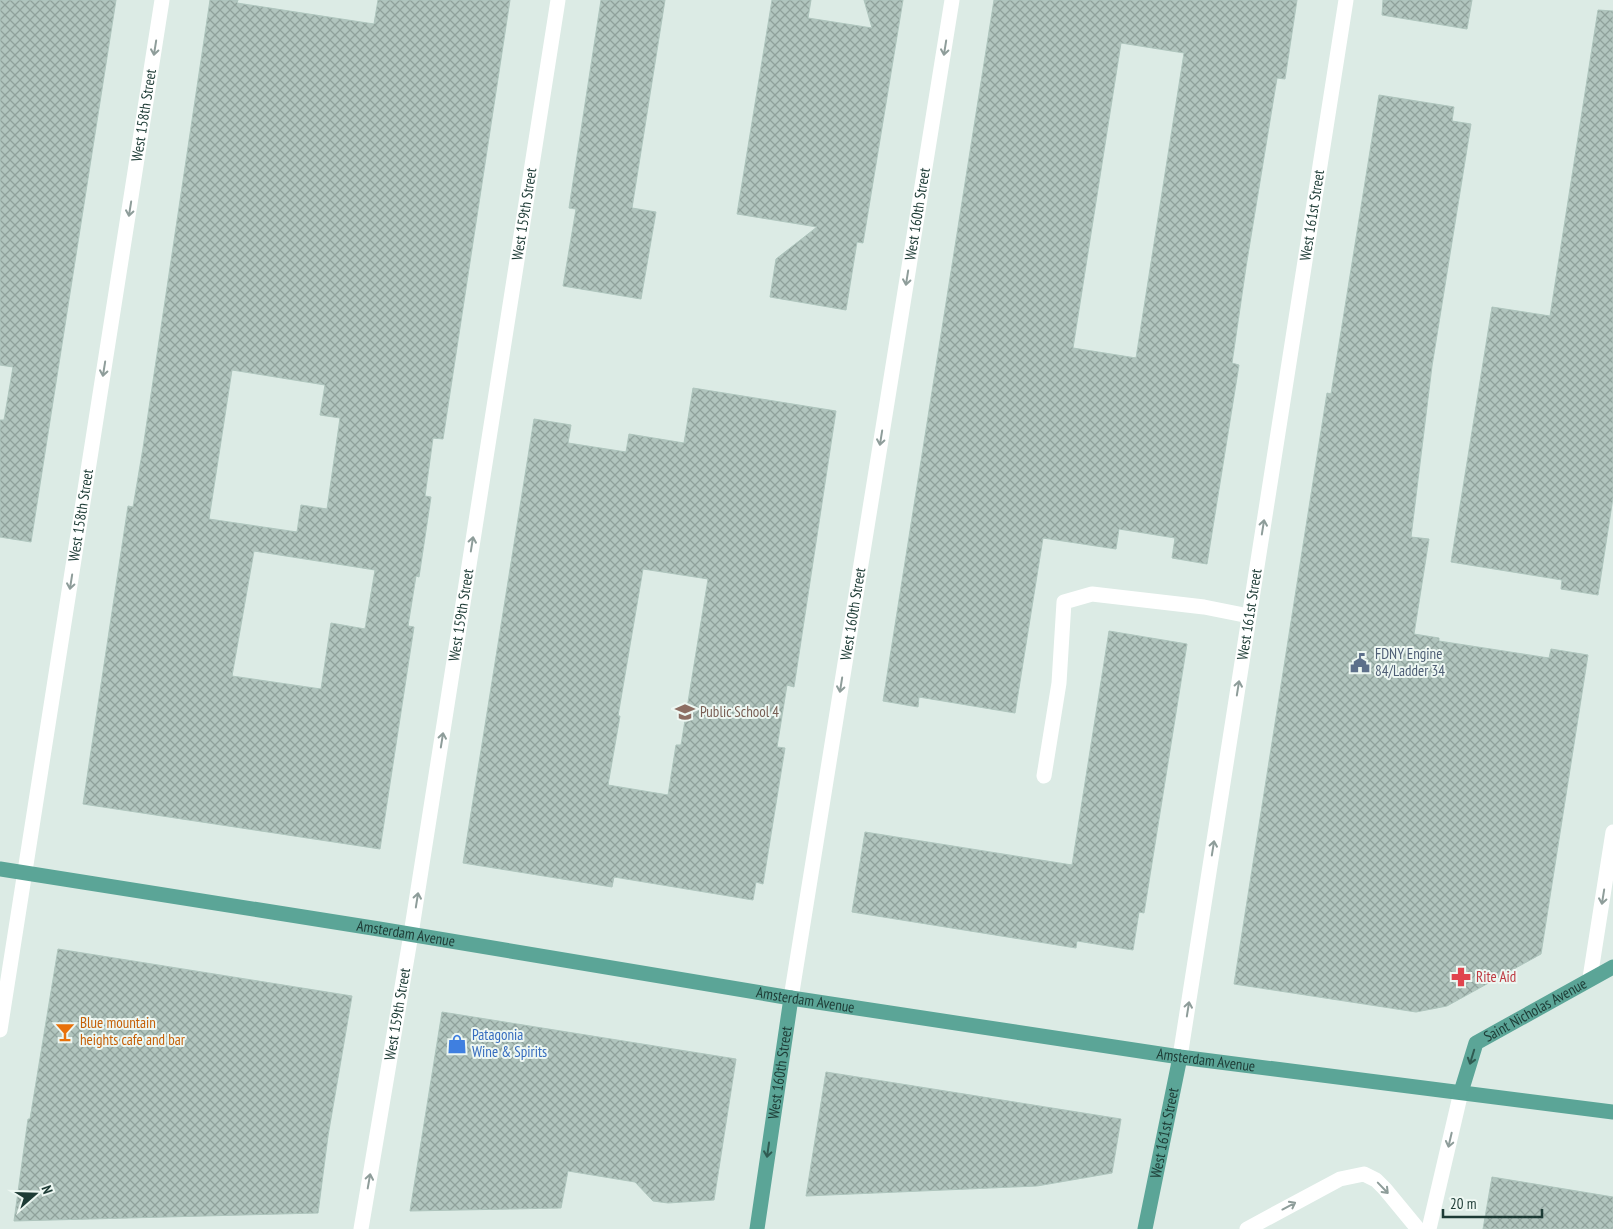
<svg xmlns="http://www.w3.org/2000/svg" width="1613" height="1229" viewBox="0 0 1613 1229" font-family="'PT Sans Narrow',sans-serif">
<defs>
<pattern id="building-cross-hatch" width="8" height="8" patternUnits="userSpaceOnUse" patternTransform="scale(1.25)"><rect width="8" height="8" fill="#b1c5be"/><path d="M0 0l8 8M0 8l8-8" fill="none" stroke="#8fa19b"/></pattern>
</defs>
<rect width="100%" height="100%" fill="#dcebe5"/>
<g fill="url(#building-cross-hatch)" stroke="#aec5bd" fill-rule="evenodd">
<path d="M 0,0 L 116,0 L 31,542 L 0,537 L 0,420 L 4,420 L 13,367 L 0,365 Z"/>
<path d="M 210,0 L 238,0 L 237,3 L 374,24 L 378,0 L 510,0 L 443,439 L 433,438 L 425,496 L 431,497 L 419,577 L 416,576 L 408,626 L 414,627 L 380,849 L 83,804 L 128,506 L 133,507 L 143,448 ZM 232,370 L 325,385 L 320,415 L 340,418 L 327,509 L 301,505 L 297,532 L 209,519 ZM 254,551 L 375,570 L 365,629 L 331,623 L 321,689 L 232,676 Z"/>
<path d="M 601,0 L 665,0 L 632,208 L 656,212 L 641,299 L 563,286 L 576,209 L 569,208 Z"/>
<path d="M 772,0 L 811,0 L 808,18 L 872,28 L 864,0 L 903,0 L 863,243 L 857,242 L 846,310 L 770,297 L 776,259 L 817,227 L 737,214 Z"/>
<path d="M 994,0 L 1297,0 L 1285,79 L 1277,78 L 1246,267 L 1232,363 L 1239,365 L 1207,564 L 1172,558 L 1175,538 L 1119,529 L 1116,549 L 1043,538 L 1015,713 L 919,697 L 918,707 L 883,701 ZM 1121,43 L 1184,53 L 1136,358 L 1073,348 Z"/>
<path d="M 1383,0 L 1472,0 L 1467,29 L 1382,15 Z"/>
<path d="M 1598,10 L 1613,11 L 1613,498 L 1598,595 L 1561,589 L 1562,580 L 1451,562 L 1492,307 L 1550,316 Z"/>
<path d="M 1379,95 L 1454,107 L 1452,121 L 1471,124 L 1432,366 L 1411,537 L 1429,539 L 1414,634 L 1439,638 L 1439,641 L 1549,658 L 1551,649 L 1588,655 L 1541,954 L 1447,1006 L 1416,1012 L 1234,984 L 1327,393 L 1331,394 Z"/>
<path d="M 693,388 L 836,411 L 794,687 L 787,685 L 777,747 L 785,748 L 763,884 L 756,882 L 753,900 L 614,877 L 612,887 L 463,863 L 534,419 L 571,425 L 568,443 L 626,452 L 629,434 L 684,443 ZM 643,569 L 708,579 L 681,745 L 676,745 L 668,795 L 608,785 L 620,716 L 618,716 Z"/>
<path d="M 1109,631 L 1187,644 L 1144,913 L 1139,912 L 1133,950 L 1077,941 L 1076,948 L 852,912 L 865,832 L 1072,865 Z"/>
<path d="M 58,949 L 352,996 L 328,1136 L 318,1213 L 14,1221 L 28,1119 L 30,1119 Z"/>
<path d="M 442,1012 L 736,1059 L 714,1200 L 668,1203 L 653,1201 L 635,1182 L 568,1171 L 561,1208 L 410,1211 Z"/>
<path d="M 826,1072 L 1121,1119 L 1112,1173 L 1037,1186 L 806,1196 Z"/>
<path d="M 1492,1177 L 1613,1197 L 1613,1229 L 1483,1229 Z"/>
</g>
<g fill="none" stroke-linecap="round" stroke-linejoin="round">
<g stroke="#fff" stroke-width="15">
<path d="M 1044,776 L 1059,683 L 1064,602 L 1092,594 L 1204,607 L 1249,616"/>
<path d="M 1590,978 L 1613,832"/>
<path id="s1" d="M 791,998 L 952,0"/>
<path id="s2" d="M 0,1030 L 162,0"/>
<path id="s3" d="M 1180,1057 L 1346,0"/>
<path id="s4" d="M 361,1229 L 411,934 L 558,0"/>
<path d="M 1247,1229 L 1340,1179 L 1364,1174 L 1376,1180 L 1385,1189 L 1418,1229"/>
<path d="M 1429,1229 L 1461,1092"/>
</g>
<g stroke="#5ba597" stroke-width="15">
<path id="s5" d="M 0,869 L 379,929 L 791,998 L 1180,1057 L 1613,1112"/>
<path id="s6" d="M 1461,1092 L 1476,1043 L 1613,967"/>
<path id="s7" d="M 757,1229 L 791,998"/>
<path id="s8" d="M 1145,1229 L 1180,1057"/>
</g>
</g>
<defs><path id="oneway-shaft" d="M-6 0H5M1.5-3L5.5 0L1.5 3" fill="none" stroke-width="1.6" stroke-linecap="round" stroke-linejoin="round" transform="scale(1.25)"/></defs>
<g stroke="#8e9d9a">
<use href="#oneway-shaft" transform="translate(155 48) rotate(99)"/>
<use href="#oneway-shaft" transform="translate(945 48) rotate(99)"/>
<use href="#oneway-shaft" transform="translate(130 209) rotate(99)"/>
<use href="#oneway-shaft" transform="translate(907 278) rotate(99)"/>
<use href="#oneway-shaft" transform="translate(104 369) rotate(99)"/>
<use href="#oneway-shaft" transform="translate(881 438) rotate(99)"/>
<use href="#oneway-shaft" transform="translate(1263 527) rotate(-81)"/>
<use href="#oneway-shaft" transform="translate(472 544) rotate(-81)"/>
<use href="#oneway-shaft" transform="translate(71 582) rotate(99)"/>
<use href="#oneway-shaft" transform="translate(841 685) rotate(99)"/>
<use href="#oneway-shaft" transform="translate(1238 688) rotate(-81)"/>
<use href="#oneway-shaft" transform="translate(442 740) rotate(-81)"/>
<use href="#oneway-shaft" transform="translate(1213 848) rotate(-81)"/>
<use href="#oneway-shaft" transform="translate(1603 897) rotate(99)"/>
<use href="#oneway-shaft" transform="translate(417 900) rotate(-81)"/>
<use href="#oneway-shaft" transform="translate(1188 1009) rotate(-81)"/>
<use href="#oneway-shaft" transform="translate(1450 1140) rotate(103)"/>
<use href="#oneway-shaft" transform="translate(369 1181) rotate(-80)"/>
<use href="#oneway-shaft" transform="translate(1383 1188) rotate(46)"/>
<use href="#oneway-shaft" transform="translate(1289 1206) rotate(-28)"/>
</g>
<g stroke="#305b52">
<use href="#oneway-shaft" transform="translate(1472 1057) rotate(107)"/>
<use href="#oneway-shaft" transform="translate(768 1150) rotate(98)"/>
</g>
<defs>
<symbol id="civic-bare" viewBox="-9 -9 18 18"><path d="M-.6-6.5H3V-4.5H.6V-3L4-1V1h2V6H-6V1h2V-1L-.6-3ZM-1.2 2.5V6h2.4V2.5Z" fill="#5c6f8a" stroke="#edf7f2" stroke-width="2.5" paint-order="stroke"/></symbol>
<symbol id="school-bare" viewBox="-9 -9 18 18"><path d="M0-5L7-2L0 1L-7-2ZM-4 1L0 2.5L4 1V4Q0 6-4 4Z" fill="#8d6e63" stroke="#edf7f2" stroke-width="2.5" paint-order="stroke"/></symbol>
<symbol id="pharmacy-bare" viewBox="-9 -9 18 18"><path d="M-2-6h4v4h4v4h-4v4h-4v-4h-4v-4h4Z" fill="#e0444e" stroke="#edf7f2" stroke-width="2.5" paint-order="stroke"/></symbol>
<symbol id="bar-bare" viewBox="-9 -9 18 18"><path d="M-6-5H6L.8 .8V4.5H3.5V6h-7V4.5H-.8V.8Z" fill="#e8710a" stroke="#edf7f2" stroke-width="2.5" paint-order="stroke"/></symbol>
<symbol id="shop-bare" viewBox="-9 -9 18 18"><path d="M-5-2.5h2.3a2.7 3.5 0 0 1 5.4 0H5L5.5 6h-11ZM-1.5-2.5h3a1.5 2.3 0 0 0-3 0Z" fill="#3f7fe0" stroke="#edf7f2" stroke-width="2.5" paint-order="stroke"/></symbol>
</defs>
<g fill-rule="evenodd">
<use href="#civic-bare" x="1346" y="649" width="28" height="28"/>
<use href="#school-bare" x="671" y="698" width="28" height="28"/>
<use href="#pharmacy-bare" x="1447" y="963" width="28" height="28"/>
<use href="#bar-bare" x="51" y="1018" width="28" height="28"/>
<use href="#shop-bare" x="443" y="1030" width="28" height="28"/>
</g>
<g text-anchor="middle" stroke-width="4" stroke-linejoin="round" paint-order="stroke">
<g font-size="15" fill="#1d3b35" stroke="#edf7f2">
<text dy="5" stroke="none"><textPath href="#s2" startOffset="926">West 158th Street</textPath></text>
<text dy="5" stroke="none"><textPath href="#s1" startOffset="794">West 160th Street</textPath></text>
<text dy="5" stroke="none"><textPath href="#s4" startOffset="1028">West 159th Street</textPath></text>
<text dy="5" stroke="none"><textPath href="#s3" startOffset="852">West 161st Street</textPath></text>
<text dy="5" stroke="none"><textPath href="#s2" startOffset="521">West 158th Street</textPath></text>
<text dy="5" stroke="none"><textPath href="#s1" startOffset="389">West 160th Street</textPath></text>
<text dy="5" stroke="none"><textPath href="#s4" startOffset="622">West 159th Street</textPath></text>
<text dy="5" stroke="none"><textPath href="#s3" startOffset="448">West 161st Street</textPath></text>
<text dy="5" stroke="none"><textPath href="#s5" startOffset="411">Amsterdam Avenue</textPath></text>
<text dy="5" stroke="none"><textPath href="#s5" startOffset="816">Amsterdam Avenue</textPath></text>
<text dy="5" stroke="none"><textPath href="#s6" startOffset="119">Saint Nicholas Avenue</textPath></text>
<text dy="5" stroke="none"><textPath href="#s4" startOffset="218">West 159th Street</textPath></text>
<text dy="5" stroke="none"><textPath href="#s5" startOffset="1221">Amsterdam Avenue</textPath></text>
<text dy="5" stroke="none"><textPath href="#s7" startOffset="158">West 160th Street</textPath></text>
<text dy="5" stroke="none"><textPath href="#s8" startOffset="98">West 161st Street</textPath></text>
</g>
<g font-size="15" fill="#4e5e75" stroke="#edf7f2" text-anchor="start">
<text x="1375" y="659">FDNY Engine<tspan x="1375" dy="17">84/Ladder 34</tspan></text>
</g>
<g font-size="15" fill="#785e54" stroke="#edf7f2" text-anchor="start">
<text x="700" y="717">Public School 4</text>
</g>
<g font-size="15" fill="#be3a42" stroke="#edf7f2" text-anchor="start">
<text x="1476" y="982">Rite Aid</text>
</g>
<g font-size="15" fill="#c56008" stroke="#edf7f2" text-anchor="start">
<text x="80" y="1028">Blue mountain<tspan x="80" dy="17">heights cafe and bar</tspan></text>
</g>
<g font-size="15" fill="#366cbe" stroke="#edf7f2" text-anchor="start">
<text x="472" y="1040">Patagonia<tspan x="472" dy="17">Wine &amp; Spirits</tspan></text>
</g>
</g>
<g transform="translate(35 1194) rotate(70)" stroke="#edf7f2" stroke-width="4" paint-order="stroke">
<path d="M0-4L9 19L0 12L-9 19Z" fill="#1d3b35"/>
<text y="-8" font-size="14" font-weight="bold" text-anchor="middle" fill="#1d3b35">N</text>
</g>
<path d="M1443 1209v8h99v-8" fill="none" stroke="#1d3b35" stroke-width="2.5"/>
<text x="1450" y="1209" font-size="15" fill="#1d3b35" stroke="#edf7f2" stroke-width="4" paint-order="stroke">20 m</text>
</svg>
